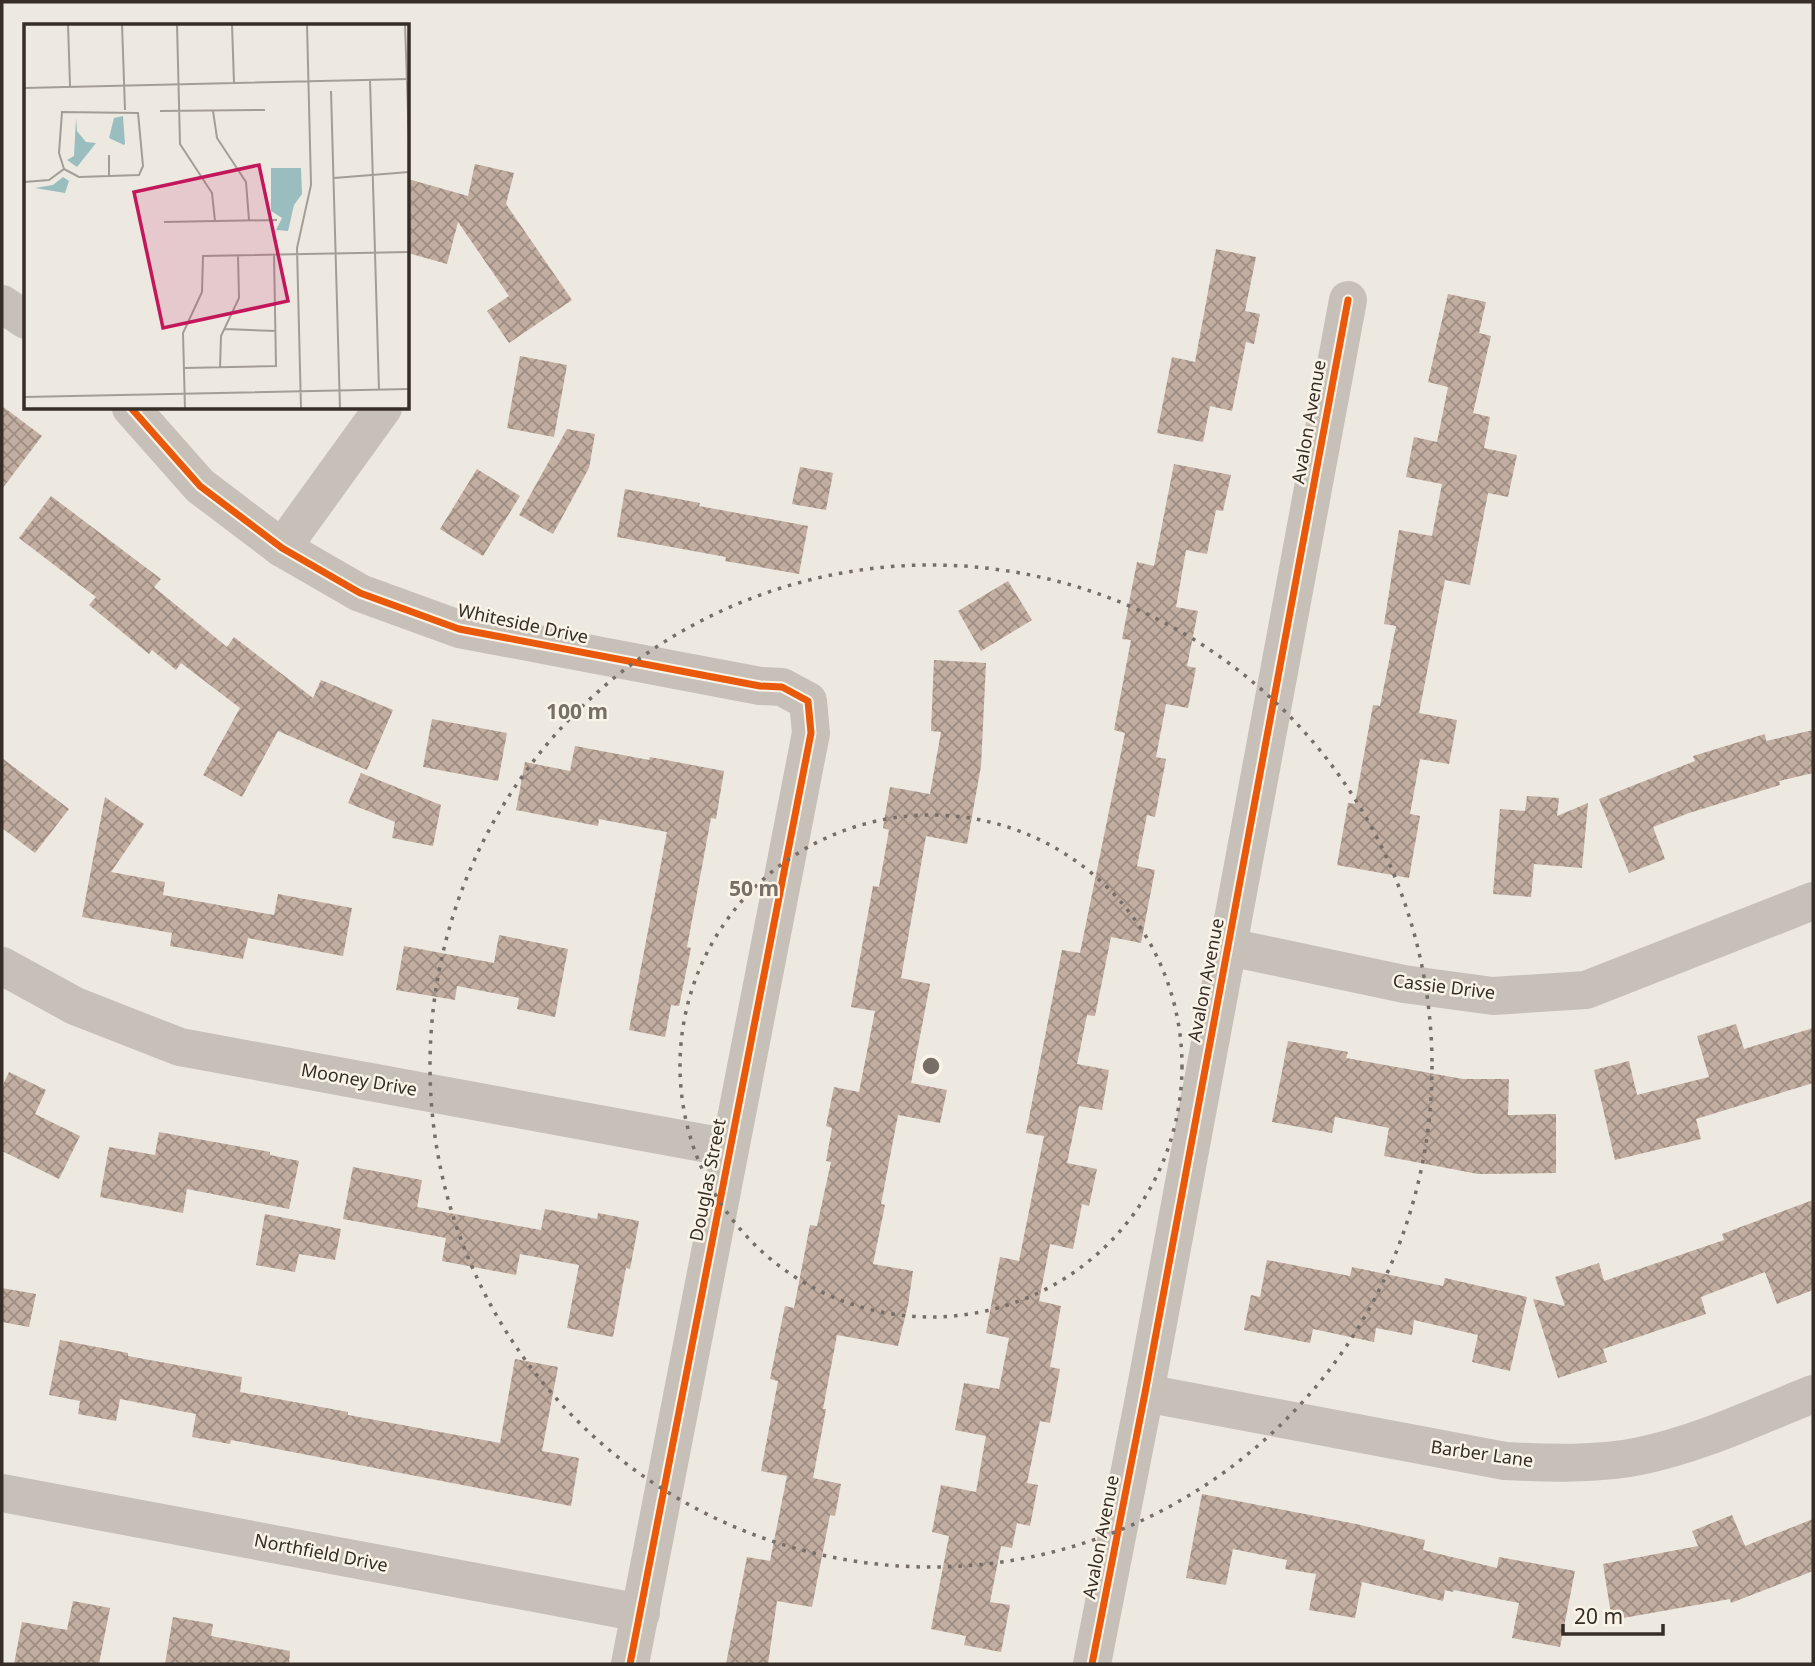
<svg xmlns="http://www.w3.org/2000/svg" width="1815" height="1666" viewBox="0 0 1815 1666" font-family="'Noto Sans',sans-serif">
<defs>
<pattern id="building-cross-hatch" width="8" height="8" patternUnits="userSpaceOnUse" patternTransform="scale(1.75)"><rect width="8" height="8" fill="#c2ada1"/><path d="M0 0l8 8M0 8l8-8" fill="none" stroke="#9e8d83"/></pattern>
</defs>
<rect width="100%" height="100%" fill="#ede8e0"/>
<g fill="url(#building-cross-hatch)">
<path d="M 475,164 L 514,173 L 506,204 L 572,300 L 509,343 L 487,311 L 509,296 L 458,222 L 447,264 L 408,253 L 408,179 L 468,196 Z"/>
<path d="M 1216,249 L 1256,257 L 1245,311 L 1260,314 L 1254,344 L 1246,342 L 1232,411 L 1210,406 L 1203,442 L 1157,433 L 1172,357 L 1195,362 Z"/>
<path d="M 1448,294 L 1486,302 L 1479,333 L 1491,336 L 1473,413 L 1490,417 L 1484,448 L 1517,455 L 1508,497 L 1488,493 L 1470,585 L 1445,580 L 1419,713 L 1457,720 L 1449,764 L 1420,759 L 1410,814 L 1420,816 L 1409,878 L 1337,865 L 1348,803 L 1355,804 L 1373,705 L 1380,706 L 1396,626 L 1384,624 L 1399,530 L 1432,536 L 1442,484 L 1406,477 L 1414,437 L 1437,442 L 1448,387 L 1428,382 Z"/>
<path d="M 520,356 L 567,365 L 554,437 L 507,428 Z"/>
<path d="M 2,406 L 42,436 L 2,489 Z"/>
<path d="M 567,429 L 595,434 L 589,468 L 553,534 L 519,515 Z"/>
<path d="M 1174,464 L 1231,475 L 1223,511 L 1216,510 L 1207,554 L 1186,550 L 1176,607 L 1198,611 L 1187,666 L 1196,668 L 1188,708 L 1166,704 L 1156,757 L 1166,759 L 1155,817 L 1147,815 L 1137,866 L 1155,870 L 1141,943 L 1111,937 L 1095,1016 L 1087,1015 L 1077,1064 L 1109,1070 L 1102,1110 L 1079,1106 L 1067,1163 L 1097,1169 L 1089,1206 L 1082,1204 L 1073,1249 L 1050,1244 L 1039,1301 L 1061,1306 L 1050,1367 L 1060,1369 L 1050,1423 L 1040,1421 L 1027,1483 L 1038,1485 L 1030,1526 L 1017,1523 L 1012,1548 L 1001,1546 L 990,1602 L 1010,1605 L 1001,1652 L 964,1645 L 966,1636 L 931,1629 L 949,1536 L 932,1532 L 941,1485 L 976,1492 L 986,1436 L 955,1430 L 964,1383 L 999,1389 L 1009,1338 L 986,1333 L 1000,1257 L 1019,1261 L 1044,1136 L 1026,1133 L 1062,950 L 1080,953 L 1125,733 L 1114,730 L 1131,640 L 1122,639 L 1137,562 L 1154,566 Z"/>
<path d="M 800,467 L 833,473 L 826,510 L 792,504 Z"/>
<path d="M 477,469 L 520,496 L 483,556 L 440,529 Z"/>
<path d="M 625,489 L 700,503 L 699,506 L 808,526 L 799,574 L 725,561 L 726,557 L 617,537 Z"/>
<path d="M 51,496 L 161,579 L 154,587 L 227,647 L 234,637 L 313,698 L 321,680 L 393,710 L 367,770 L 278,731 L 242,797 L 203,775 L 240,708 L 181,663 L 176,670 L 152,650 L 149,654 L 89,605 L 96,597 L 19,538 Z"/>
<path d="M 1008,581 L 1032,620 L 981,651 L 958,611 Z"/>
<path d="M 934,660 L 986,663 L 981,766 L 967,844 L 926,836 L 901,978 L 930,984 L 911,1083 L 947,1090 L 940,1123 L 898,1115 L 881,1204 L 885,1205 L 873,1264 L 913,1271 L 908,1305 L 898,1346 L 837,1335 L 823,1409 L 826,1409 L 813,1478 L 841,1484 L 835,1516 L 830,1515 L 812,1607 L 777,1601 L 768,1664 L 726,1664 L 747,1557 L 770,1561 L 787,1476 L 761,1471 L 778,1381 L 770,1379 L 785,1306 L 794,1308 L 810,1225 L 817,1226 L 831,1162 L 826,1161 L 832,1128 L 826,1126 L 834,1087 L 859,1092 L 875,1011 L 851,1007 L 873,886 L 879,887 L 889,830 L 883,828 L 890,787 L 930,794 L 941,732 L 931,731 Z"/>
<path d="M 432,719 L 507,733 L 498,781 L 423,767 Z"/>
<path d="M 1813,730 L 1813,773 L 1779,781 L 1780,785 L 1689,813 L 1653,827 L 1665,859 L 1629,873 L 1599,799 L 1695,761 L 1693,756 L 1765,734 L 1766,741 Z"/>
<path d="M 575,746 L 649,760 L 650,757 L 724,771 L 716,819 L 711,818 L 687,947 L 691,948 L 679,1006 L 671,1005 L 665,1037 L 629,1030 L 667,832 L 599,819 L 598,826 L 516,810 L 525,762 L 570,771 Z"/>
<path d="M 2,758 L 69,809 L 35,853 L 2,828 Z"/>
<path d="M 361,773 L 441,805 L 433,846 L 392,838 L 395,822 L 348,803 Z"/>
<path d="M 1527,796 L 1559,798 L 1557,816 L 1588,803 L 1582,868 L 1534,864 L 1531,897 L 1493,894 L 1500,809 L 1525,811 Z"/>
<path d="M 105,797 L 144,824 L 111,872 L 165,882 L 163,895 L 274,915 L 278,894 L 352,908 L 343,956 L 248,938 L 243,959 L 170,946 L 172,933 L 82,917 Z"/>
<path d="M 499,935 L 568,949 L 555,1017 L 517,1009 L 519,998 L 457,986 L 455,1000 L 396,990 L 404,946 L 494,963 Z"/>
<path d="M 1736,1024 L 1744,1049 L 1813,1028 L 1813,1083 L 1696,1119 L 1701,1139 L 1615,1160 L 1594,1070 L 1629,1061 L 1637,1095 L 1709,1077 L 1697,1036 Z"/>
<path d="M 1288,1041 L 1348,1052 L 1346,1058 L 1463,1079 L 1509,1079 L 1508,1115 L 1556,1114 L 1556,1173 L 1478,1174 L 1384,1156 L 1389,1128 L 1335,1117 L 1332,1133 L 1272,1122 Z"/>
<path d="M 9,1072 L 46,1090 L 35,1114 L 80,1136 L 59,1179 L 2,1151 L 2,1087 Z"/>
<path d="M 159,1132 L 270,1152 L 270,1155 L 299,1161 L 289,1209 L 187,1189 L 183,1213 L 100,1197 L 109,1147 L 155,1155 Z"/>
<path d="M 353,1167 L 422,1180 L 417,1207 L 541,1230 L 545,1209 L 597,1219 L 598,1213 L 639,1221 L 630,1269 L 626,1268 L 613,1337 L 567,1328 L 579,1265 L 520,1254 L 516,1275 L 442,1261 L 446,1238 L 343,1219 Z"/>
<path d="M 1813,1200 L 1813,1290 L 1777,1304 L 1765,1272 L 1701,1297 L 1706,1314 L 1603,1349 L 1607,1362 L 1558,1378 L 1533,1299 L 1565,1306 L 1555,1277 L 1599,1263 L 1604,1281 L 1724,1240 L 1722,1234 Z"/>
<path d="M 265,1214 L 341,1229 L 335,1260 L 299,1254 L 295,1272 L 256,1265 Z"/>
<path d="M 1267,1260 L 1350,1276 L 1352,1267 L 1443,1286 L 1445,1278 L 1527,1297 L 1510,1371 L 1472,1362 L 1478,1335 L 1414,1320 L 1412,1335 L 1376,1328 L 1374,1342 L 1313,1329 L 1310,1343 L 1244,1330 L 1251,1295 L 1260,1297 Z"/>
<path d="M 2,1288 L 36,1294 L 29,1327 L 2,1322 Z"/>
<path d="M 60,1340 L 128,1353 L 128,1356 L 242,1377 L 240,1392 L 348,1412 L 348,1415 L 500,1443 L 515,1359 L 558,1367 L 542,1451 L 579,1458 L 571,1506 L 231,1440 L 230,1444 L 192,1437 L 196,1414 L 120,1399 L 116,1421 L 78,1414 L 80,1401 L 49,1395 Z"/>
<path d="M 1202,1494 L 1356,1524 L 1425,1540 L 1423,1550 L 1497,1568 L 1499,1557 L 1575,1571 L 1560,1647 L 1512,1638 L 1519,1603 L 1454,1590 L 1453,1592 L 1445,1590 L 1443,1601 L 1362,1582 L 1355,1618 L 1309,1610 L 1316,1574 L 1285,1569 L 1287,1560 L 1233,1549 L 1226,1585 L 1186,1578 Z"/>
<path d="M 1732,1515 L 1745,1546 L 1813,1519 L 1813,1571 L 1731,1603 L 1730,1599 L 1612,1620 L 1603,1564 L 1698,1546 L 1692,1531 Z"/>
<path d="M 73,1601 L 110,1608 L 99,1664 L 14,1664 L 22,1622 L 67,1630 Z"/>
<path d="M 173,1617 L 213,1624 L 211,1636 L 290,1651 L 289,1664 L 165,1664 Z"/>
</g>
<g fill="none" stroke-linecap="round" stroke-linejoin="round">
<g stroke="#c6c0b9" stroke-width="38">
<path d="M 2,304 L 26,320"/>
<path d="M 131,408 L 200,486 L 282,548 L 360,593 L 459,629 L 760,686 L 782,687 L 808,701 L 811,733 L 630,1664"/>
<path d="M 282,548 L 383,408"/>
<path d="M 1229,947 L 1404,984 L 1493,996 L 1586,990 L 1813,901"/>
<path d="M 2,966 L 75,1006 L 180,1047 L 730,1148"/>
<path d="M 1145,1393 L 1505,1461 C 1547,1463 1599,1465 1640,1456 C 1700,1444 1757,1416 1813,1394"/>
<path d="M 2,1493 L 641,1613"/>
<path d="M 1092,1664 L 1145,1393 L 1348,300"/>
</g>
<defs>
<g id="cycleway">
<path d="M 131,408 L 200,486 L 282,548 L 360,593 L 459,629 L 760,686 L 782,687 L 808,701 L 811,733 L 630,1664"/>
<path d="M 1092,1664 L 1145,1393 L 1348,300"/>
</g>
</defs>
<use href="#cycleway" stroke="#faf3e7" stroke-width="11"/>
<use href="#cycleway" stroke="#e8590c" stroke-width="7"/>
</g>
<g fill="none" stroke="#776e68" stroke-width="3.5" stroke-dasharray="3.5 7">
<circle cx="931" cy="1066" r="251"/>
<circle cx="931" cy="1066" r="501"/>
</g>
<g text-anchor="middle" stroke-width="5" stroke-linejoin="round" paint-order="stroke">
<g font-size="18" fill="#372d27" stroke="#faf3e7">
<text transform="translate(1309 422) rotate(-80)" y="6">Avalon Avenue</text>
<text transform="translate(523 624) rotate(12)" y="6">Whiteside Drive</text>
<text transform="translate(1206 980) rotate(-79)" y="6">Avalon Avenue</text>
<text transform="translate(1444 987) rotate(7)" y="6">Cassie Drive</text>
<text transform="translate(359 1080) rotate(10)" y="6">Mooney Drive</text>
<text transform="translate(708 1180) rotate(-79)" y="6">Douglas Street</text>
<text transform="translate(1482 1454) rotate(8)" y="6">Barber Lane</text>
<text transform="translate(1101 1537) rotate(-79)" y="6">Avalon Avenue</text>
<text transform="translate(321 1553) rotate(11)" y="6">Northfield Drive</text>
</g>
</g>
<g transform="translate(24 24)">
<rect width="385" height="385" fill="#ede8e0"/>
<path d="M 99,92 L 101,120 L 100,121 L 85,114 L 90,94 ZM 52,94 L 53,107 L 62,118 L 72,119 L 53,143 L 43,136 L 50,132 ZM 247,144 L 277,144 L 278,170 L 270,181 L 264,207 L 252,206 L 258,194 L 247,187 ZM 39,153 L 45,157 L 41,169 L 11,164 L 29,161 Z" fill="#9abdc0"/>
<path fill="none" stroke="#a49d96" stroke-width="2" d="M 44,0 L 46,62M 98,0 L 101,86M 153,0 L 156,120 L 188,169 L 191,197M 208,0 L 210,59M 381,0 L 385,119M 346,56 L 355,366M 0,64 L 385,55M 307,67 L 316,385M 136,87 L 241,86M 189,87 L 193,114 L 222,158 L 225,196M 85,131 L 85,153M 310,154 L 385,148M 0,158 L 25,156 L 40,145 L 55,153 L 115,151 L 119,142 L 114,89 L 38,88 L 35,129 L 40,145M 140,198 L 253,196M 201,305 L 252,307M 160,344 L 252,342 L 250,230M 196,344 L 197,312 L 215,274 L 214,231M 0,373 L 385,365M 161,385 L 159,309 L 178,268 L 179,232 L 385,228M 277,385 L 273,224 L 287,161 L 283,0"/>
<path fill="#c2185b" fill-opacity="0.15" stroke="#c2185b" stroke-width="3.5" d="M 235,141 L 264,277 L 139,304 L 110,168 Z"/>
<rect width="385" height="385" fill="none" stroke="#372d27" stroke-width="3.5"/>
</g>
<circle cx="931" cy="1066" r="10" fill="#776e68" stroke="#faf3e7" stroke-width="3.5"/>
<g font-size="21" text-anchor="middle" font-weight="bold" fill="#776e68" stroke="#faf3e7" stroke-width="5" stroke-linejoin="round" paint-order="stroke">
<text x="577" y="719">100 m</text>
<text x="754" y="896">50 m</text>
</g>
<rect width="1815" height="1666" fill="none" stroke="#372d27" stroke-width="7"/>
<path d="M1563 1624v10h100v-10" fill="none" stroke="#372d27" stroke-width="3.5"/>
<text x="1574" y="1624" font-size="21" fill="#372d27" stroke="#faf3e7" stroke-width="5" paint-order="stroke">20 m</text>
</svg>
